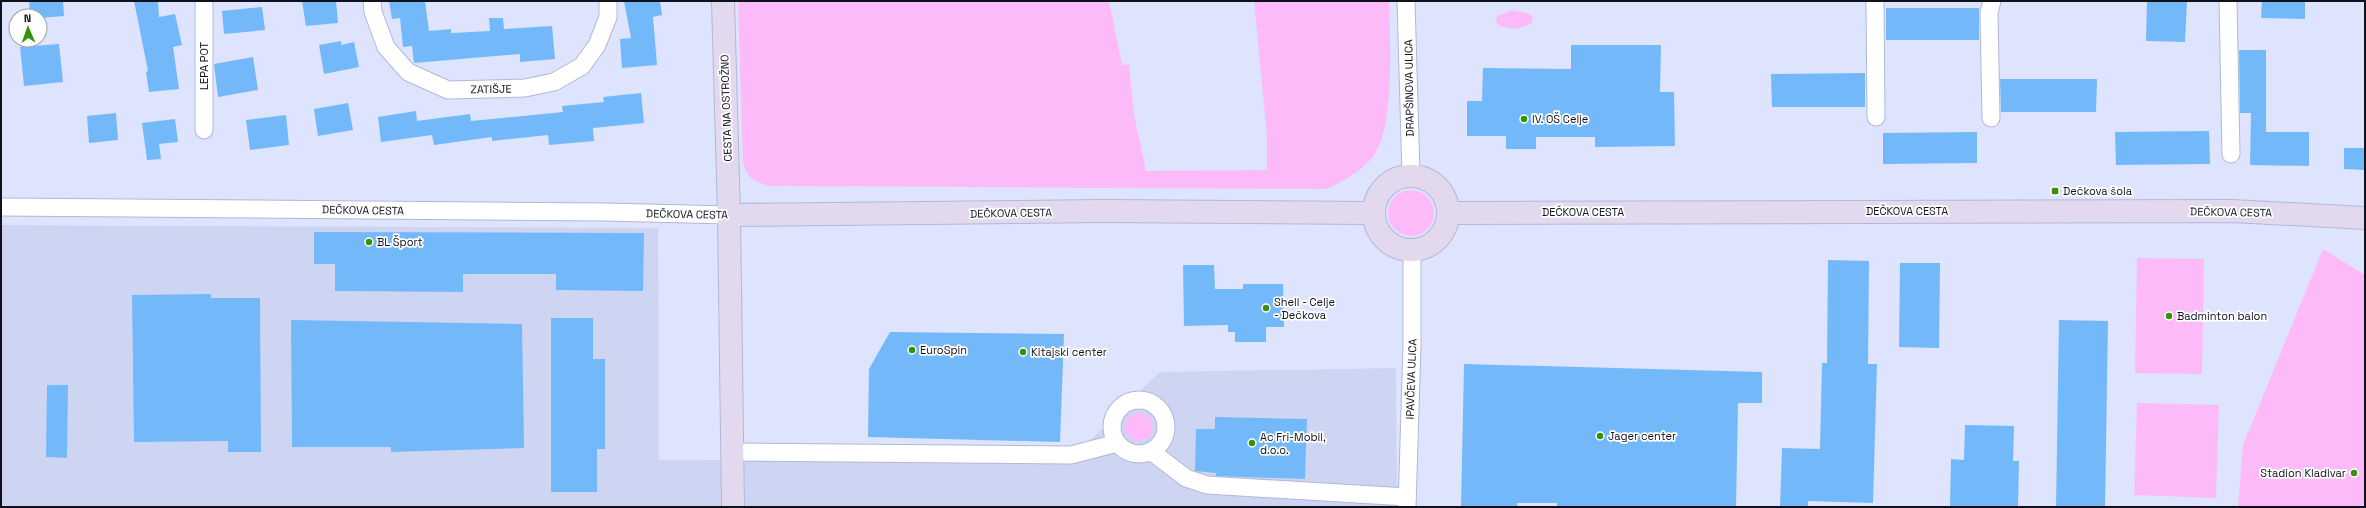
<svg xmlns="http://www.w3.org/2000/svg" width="2366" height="508" viewBox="0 0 2366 508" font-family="'Space Grotesk',sans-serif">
<rect width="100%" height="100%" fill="#dee4fe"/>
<path fill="#ced5f3" d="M 1,225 L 658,228 L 659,460 L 1068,462 L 1160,372 L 1396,368 L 1397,507 L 1,507 Z"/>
<g fill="#fcbbf8">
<path d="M 738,1 L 1109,1 L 1122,65 L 1129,64 L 1134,114 L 1146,171 L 1267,170 L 1267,136 L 1254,1 L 1389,1 C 1390,38 1395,127 1374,155 C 1363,171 1343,181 1327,189 L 768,186 C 754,181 747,178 743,162 Z"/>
<path d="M 1512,10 L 1530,14 L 1533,18 L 1531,24 L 1516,29 L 1499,26 L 1496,21 L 1497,16 Z"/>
<circle cx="1411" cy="213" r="23"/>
<path d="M 2323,249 L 2365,275 L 2365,507 L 2238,507 L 2243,445 Z"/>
<path d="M 2137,258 L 2204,259 L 2202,374 L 2135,373 Z"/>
<path d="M 2137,403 L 2219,405 L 2216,498 L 2134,495 Z"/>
<circle cx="1139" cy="427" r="14"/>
</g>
<g fill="#73b9f9">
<path d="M 29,1 L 63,1 L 64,16 L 40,18 L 40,16 L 30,16 Z"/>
<path d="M 134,1 L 158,1 L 159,17 L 175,14 L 182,45 L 173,47 L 179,89 L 149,92 L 146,72 L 148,71 Z"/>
<path d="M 302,1 L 336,1 L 338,23 L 306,26 Z"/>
<path d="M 389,1 L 425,1 L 429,31 L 451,29 L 451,33 L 490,31 L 489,18 L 503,18 L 504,29 L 552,26 L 555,59 L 520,62 L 520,54 L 414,63 L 412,46 L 403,47 L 400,18 L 392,19 Z"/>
<path d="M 624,1 L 660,1 L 662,15 L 653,17 L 657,65 L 622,68 L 620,39 L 631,38 Z"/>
<path d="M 2147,1 L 2187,1 L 2185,42 L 2146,41 Z"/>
<path d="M 2262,1 L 2305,1 L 2305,19 L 2261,18 Z"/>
<path d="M 262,7 L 265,30 L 224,34 L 222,11 Z"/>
<rect x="1886" y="8" width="93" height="32"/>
<path d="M 341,41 L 341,45 L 354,42 L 359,67 L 324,74 L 319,45 Z"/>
<path d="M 59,44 L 63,82 L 24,86 L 20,47 Z"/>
<path d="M 1571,45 L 1661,45 L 1660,92 L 1674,92 L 1675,146 L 1595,147 L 1595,137 L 1536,137 L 1536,149 L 1506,149 L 1506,136 L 1467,136 L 1467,101 L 1482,101 L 1483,68 L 1571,69 Z"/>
<path d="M 2239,50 L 2266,50 L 2266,132 L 2309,132 L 2309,166 L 2250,165 L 2251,113 L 2240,113 Z"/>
<path d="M 253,57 L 258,90 L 218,97 L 214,64 Z"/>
<path d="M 1865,73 L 1865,107 L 1772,107 L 1771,74 Z"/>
<path d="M 2000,79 L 2097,79 L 2096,112 L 2001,112 Z"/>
<path d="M 641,93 L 644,123 L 593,128 L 594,141 L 549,145 L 548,135 L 492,141 L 492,137 L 434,145 L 432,135 L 381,142 L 378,117 L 416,111 L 417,121 L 470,114 L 471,121 L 563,112 L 562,106 L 604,102 L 603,97 Z"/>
<path d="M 348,103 L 353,130 L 318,136 L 314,109 Z"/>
<path d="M 116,113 L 118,140 L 89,143 L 87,116 Z"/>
<path d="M 286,115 L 289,145 L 250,150 L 246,120 Z"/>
<path d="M 175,119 L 178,142 L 159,144 L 161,159 L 147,160 L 142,123 Z"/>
<path d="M 2209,131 L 2210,164 L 2116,165 L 2115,132 Z"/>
<path d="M 1977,132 L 1977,163 L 1883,164 L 1883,133 Z"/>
<path d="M 2344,148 L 2365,148 L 2365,170 L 2344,169 Z"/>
<path d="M 314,232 L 644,233 L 643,291 L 556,290 L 556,274 L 463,274 L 463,292 L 335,291 L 335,264 L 314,264 Z"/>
<path d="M 1828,260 L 1869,261 L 1868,364 L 1877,364 L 1873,503 L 1808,501 L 1808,507 L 1780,507 L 1782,448 L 1820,449 L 1822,363 L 1827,363 Z"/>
<path d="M 1900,263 L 1940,263 L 1939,348 L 1899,347 Z"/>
<path d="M 1183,265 L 1214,265 L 1215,289 L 1243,289 L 1243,284 L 1283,284 L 1284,327 L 1266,327 L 1266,342 L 1235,342 L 1235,332 L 1228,332 L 1228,325 L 1184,326 Z"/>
<path d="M 211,294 L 211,298 L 260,298 L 261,452 L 228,452 L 228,441 L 134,442 L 132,295 Z"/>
<path d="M 551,318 L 593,318 L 593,359 L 605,359 L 605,449 L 597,449 L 597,492 L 551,492 Z"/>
<path d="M 291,320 L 522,324 L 524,448 L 391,452 L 391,447 L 292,447 Z"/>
<path d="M 2059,320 L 2108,321 L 2105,507 L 2056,507 Z"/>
<path d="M 890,332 L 1064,334 L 1060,442 L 868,437 L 869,369 Z"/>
<path d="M 1464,364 L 1762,372 L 1762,403 L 1738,403 L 1736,507 L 1557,507 L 1557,503 L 1517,503 L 1517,507 L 1461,507 Z"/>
<path d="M 47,385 L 68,385 L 67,458 L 46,457 Z"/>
<path d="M 1215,417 L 1307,419 L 1305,479 L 1216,476 L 1216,473 L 1195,471 L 1196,429 L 1215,429 Z"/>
<path d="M 1965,425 L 2014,426 L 2013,461 L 2019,461 L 2018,507 L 1950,507 L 1951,459 L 1964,460 Z"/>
</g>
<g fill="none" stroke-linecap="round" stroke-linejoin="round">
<defs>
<g id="street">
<path d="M 204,1 L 204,130"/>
<path d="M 372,1 L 373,12 L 386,47 L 408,72 L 448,90 L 525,88 L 554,82 L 582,66 L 597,45 L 608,17 L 608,1"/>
<path d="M 1406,1 L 1411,175"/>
<path d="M 1875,1 L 1876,117"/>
<path d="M 2228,1 L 2231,154"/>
<path d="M 1991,118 L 1989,13 L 1992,1"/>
<path d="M 1,207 L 606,212 L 729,215"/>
<circle cx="1139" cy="427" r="27"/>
<path d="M 732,452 L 1071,455 L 1117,443"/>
<path d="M 1152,452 L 1186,478 L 1207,485 L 1407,497"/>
<path d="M 1407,507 L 1412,346 L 1412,251"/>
</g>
<g id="secondary">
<path d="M 723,1 L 729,215 L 733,507"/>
<circle cx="1411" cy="213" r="37"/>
<path d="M 1449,213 L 2232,211 L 2365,218"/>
<path d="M 729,215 L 1103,211 L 1374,213"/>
</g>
</defs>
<use href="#street" stroke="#b1b8d7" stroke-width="19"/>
<use href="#secondary" stroke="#b1b8d7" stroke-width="24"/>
<use href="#street" stroke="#fff" stroke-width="17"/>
<use href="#secondary" stroke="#e2d9ef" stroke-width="22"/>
</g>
<g fill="#359209" stroke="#fff" stroke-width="1.5">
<circle cx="1524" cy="119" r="4"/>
<rect x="2051" y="187" width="8" height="8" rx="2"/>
<circle cx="369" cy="242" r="4"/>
<circle cx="1266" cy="308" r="4"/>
<circle cx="2169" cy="316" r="4"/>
<circle cx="912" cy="350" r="4"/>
<circle cx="1023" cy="352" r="4"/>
<circle cx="1600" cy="436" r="4"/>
<circle cx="1252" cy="443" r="4"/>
<circle cx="2354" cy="473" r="4"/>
</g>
<g text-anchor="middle" stroke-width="3.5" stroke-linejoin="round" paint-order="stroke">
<g font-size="11" fill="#0f111c" stroke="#fff">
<text transform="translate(204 66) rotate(-90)" y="4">LEPA POT</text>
<text transform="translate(1409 88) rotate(-91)" y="4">DRAPŠINOVA ULICA</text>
<text transform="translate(491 89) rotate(-1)" y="4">ZATIŠJE</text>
<text transform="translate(726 108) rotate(-92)" y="4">CESTA NA OSTROŽNO</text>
<text transform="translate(363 210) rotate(1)" y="4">DEČKOVA CESTA</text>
<text x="1907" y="215">DEČKOVA CESTA</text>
<text x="1583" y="216">DEČKOVA CESTA</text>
<text transform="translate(2231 212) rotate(1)" y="4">DEČKOVA CESTA</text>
<text transform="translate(1011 213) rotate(-1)" y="4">DEČKOVA CESTA</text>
<text transform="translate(687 214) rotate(1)" y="4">DEČKOVA CESTA</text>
<text transform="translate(1411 379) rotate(-88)" y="4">IPAVČEVA ULICA</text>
</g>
<g font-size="11" fill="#0f111c" stroke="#fff" text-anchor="start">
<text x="1532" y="123">IV. OŠ Celje</text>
<text x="2063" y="195">Dečkova šola</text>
<text x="377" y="246">BL Šport</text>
<text x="1274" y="306">Shell - Celje<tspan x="1274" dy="13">- Dečkova</tspan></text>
<text x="2177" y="320">Badminton balon</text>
<text x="920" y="354">EuroSpin</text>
<text x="1031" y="356">Kitajski center</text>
<text x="1608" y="440">Jager center</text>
<text x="1260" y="441">Ac Fri-Mobil,<tspan x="1260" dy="13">d.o.o.</tspan></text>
<text x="2346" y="477" text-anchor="end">Stadion Kladivar</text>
</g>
</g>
<rect width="2366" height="508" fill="none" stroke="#0f111c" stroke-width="4"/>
<g transform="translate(28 28) rotate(358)"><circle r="19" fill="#ffffff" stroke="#9fa0a4"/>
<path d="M0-3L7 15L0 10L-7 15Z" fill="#359209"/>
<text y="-6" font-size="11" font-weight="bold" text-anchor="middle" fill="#0f111c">N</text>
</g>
</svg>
